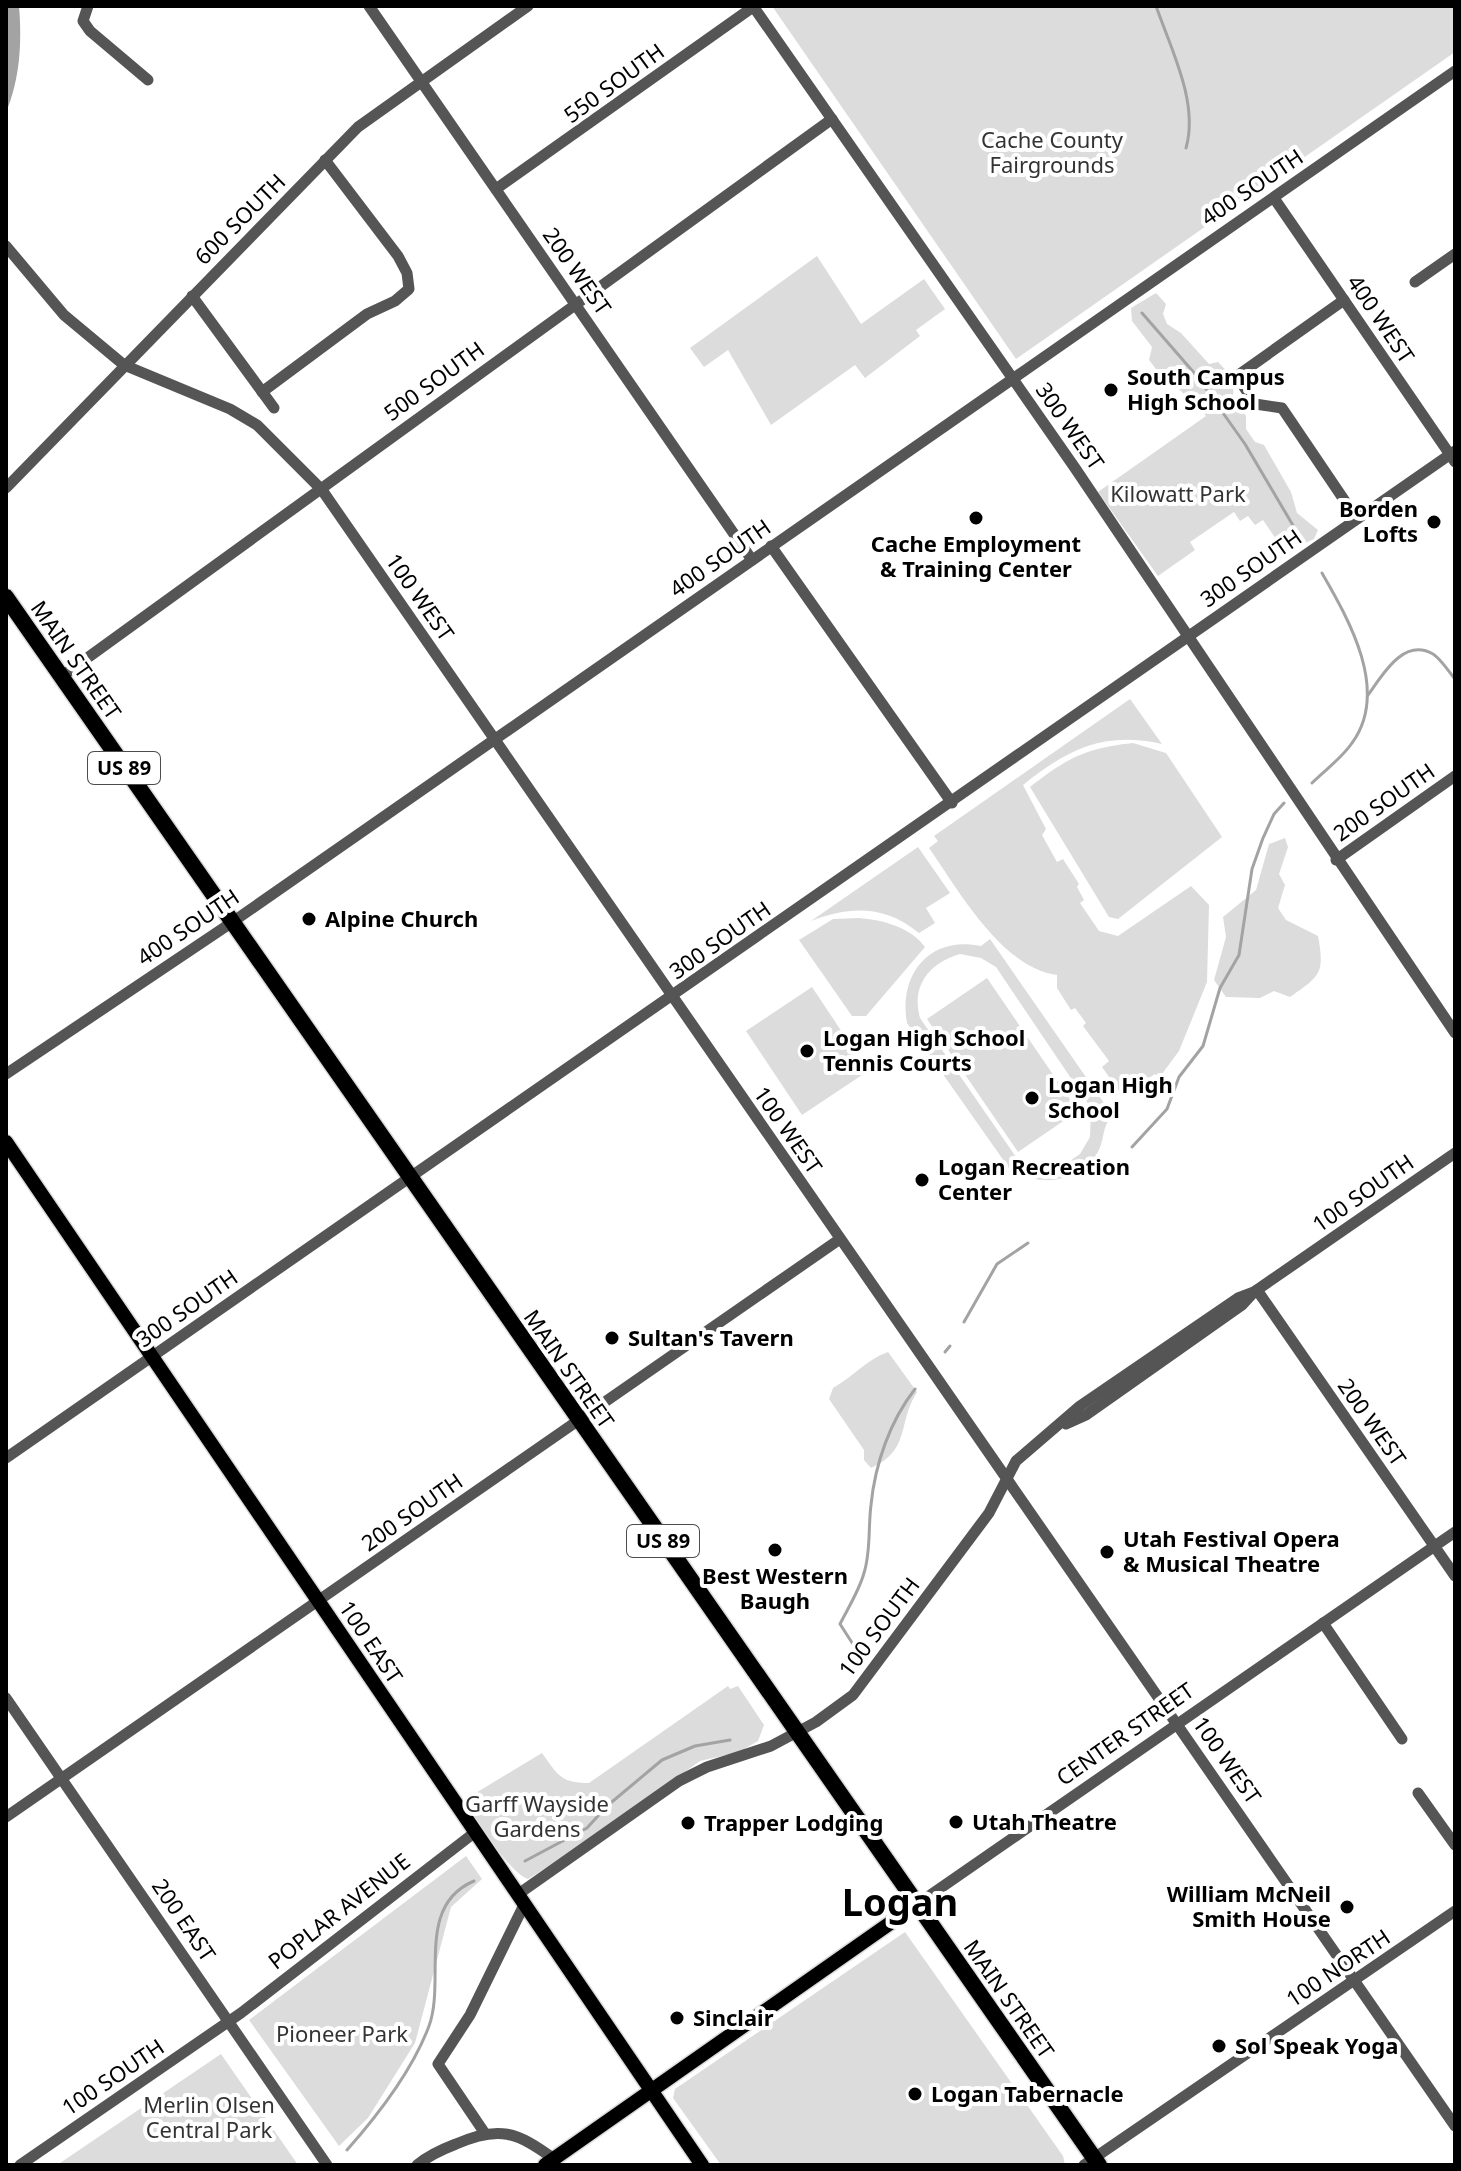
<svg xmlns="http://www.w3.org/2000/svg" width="1461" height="2171" viewBox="0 0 1461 2171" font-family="'Noto Sans',sans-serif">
<rect width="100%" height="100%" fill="#fff"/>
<g fill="#dcdcdc" fill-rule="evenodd">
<path d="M 772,6 L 1455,6 L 1455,52 L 1016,359 Z"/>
<path d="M 817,256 L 861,324 L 924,279 L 945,309 L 916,330 L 920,336 L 865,378 L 855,365 L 771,425 L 728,350 L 704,367 L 690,348 Z"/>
<path d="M 1156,293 L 1166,304 L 1163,314 L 1167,324 L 1181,333 L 1209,364 L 1218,362 C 1229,373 1235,380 1233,396 L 1246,416 L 1246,429 L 1255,442 L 1264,445 L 1291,492 L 1297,513 L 1318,530 L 1314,539 L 1285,552 L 1263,520 L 1255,525 L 1248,516 L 1240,521 L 1234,512 L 1190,542 L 1195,550 L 1158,576 L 1098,492 L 1206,416 L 1169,379 L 1162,377 L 1149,360 L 1152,347 L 1132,321 L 1131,308 Z"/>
<path d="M 1130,699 L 1162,744 C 1104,731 1068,749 1023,785 L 1046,829 L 1042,835 L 1057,862 L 1063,859 L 1079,884 L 1077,887 L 1084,900 L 1080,903 L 1099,931 L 1118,936 L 1191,886 L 1209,905 L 1207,982 L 1179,1051 L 1159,1078 L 1155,1074 L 1122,1095 L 1102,1067 L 1109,1061 L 1083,1026 L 1086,1023 L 1075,1008 L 1071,1010 L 1057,988 L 1057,975 C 1002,968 959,891 929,848 L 938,841 L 934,836 Z"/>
<path d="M 1133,743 L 1166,753 L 1222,837 L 1118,919 L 1109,917 L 1030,787 C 1067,758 1086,748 1133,743 Z"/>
<path d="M 1285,838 L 1288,847 L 1279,874 L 1285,885 L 1278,908 L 1286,920 L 1318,936 C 1325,974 1320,976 1290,997 L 1274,991 L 1260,998 L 1226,997 L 1214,980 L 1226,937 L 1223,917 L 1256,890 L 1269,844 Z"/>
<path d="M 918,847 L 950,893 L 926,908 L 935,923 L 919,933 C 884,905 851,906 811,921 Z"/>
<path d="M 859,918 C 883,920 910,927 925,947 L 866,1016 L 852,1016 L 799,940 L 833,919 Z"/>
<path d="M 990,939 L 1113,1116 C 1102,1125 1105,1137 1099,1150 C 1082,1183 1041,1187 1011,1171 L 907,1023 C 898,974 930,935 981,946 ZM 960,954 L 981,958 L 996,967 L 1091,1108 L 1090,1137 L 1080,1154 L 1064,1165 L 1049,1168 L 1016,1157 L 920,1018 C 911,986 929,963 960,954 Z"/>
<path d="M 987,978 L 1078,1111 L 1018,1152 L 927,1019 Z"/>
<path d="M 812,987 L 868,1071 L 802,1115 L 746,1031 Z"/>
<path d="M 888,1352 L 917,1392 C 897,1424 911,1450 871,1468 L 864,1460 L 864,1450 L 829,1399 L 833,1388 C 854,1376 866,1360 888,1352 Z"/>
<path d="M 728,1686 L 730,1689 L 738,1686 L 764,1725 L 758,1741 L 739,1752 L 700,1761 L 594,1838 L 528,1879 C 507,1871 478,1820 464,1800 L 542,1753 C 558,1775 560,1783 589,1783 Z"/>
<path d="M 466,1856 L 482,1879 L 451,1907 L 415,2043 L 368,2118 L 339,2146 L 249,2020 Z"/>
<path d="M 905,1932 L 1063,2156 L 1065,2165 L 721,2165 L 673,2098 L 675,2089 Z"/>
<path d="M 221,2054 L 298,2165 L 57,2165 Z"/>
</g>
<path fill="#a3a3a3" d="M 6,6 L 19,6 C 22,42 20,79 6,112 Z"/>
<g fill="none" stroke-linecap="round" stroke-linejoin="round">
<g stroke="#a3a3a3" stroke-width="3">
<path d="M 1156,6 C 1171,49 1199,103 1186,148"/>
<path d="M 1142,313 L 1196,375 L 1245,444 L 1301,539"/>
<path d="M 1368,695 C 1382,676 1403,637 1433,654 C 1441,659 1449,672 1455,679"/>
<path d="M 1312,783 C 1325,770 1342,758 1352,743 C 1390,691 1349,620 1322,573"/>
<path d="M 1132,1147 L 1167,1109 L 1179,1077 L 1203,1046 L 1220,988 L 1239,955 L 1252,869 L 1263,838 L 1274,814 L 1284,803"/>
<path d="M 964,1322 L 997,1264 L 1028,1243"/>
<path d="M 945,1352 L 950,1346"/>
<path d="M 844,1670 L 858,1652 L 840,1624 C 848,1608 859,1591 864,1573 C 871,1551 868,1528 871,1505 C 875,1464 890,1421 915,1389"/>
<path d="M 525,1861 L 587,1828 L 607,1806 L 662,1760 L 695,1746 L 730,1740"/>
<path d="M 347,2150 C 378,2115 413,2069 429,2026 C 446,1980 415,1906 474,1881"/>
</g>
<defs>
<g id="major">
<path d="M 6,1142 L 702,2165"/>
<path d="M 545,2165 L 916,1905"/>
</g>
<path id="highway" d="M 6,597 L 1099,2165"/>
</defs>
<use href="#major" stroke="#dbdbdb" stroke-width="17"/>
<use href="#highway" stroke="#dbdbdb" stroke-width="19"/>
<g stroke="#555" stroke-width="11">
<path d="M 88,6 L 83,21 L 90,31 L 148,80"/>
<path d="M 369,6 L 752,560"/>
<path d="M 753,6 L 1075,468 L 1455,1033"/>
<path d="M 496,189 L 753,7"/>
<path d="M 1274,198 L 1455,462"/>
<path d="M 6,246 L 64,315 L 124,365 L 230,409 L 257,425 L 322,490 L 1455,2126"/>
<path d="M 1415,282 L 1455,254"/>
<path d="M 192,296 L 274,408"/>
<path d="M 1344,300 L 1237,376 L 1255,404 L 1282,408 L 1357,519"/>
<path d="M 262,392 L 367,314 L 395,301 L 409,289 L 407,273 L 398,256 L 325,160"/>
<path d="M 6,488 L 358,127 L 528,6"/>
<path d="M 771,546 L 952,803"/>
<path d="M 61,677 L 832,119"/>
<path d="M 1336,860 L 1455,776"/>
<path d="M 6,1074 L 231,923 L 1455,71"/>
<path d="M 1257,1290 L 1455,1576"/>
<path d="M 1066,1424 L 1086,1415 L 1242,1305 L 1254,1292 L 1455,1153"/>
<path d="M 6,1458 L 1455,451"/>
<path d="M 1323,1623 L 1402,1739"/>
<path d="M 6,1698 L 327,2165"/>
<path d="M 1418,1793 L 1455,1845"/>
<path d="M 6,1817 L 840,1239"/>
<path d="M 517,1895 L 679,1781 L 707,1767 L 771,1746 L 816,1722 L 853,1695 L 989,1513 L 1016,1461 L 1080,1406 L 1238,1298 L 1254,1292"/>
<path d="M 916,1905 L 1455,1532"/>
<path d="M 484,2132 L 438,2064 L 470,2015 L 524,1905"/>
<path d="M 20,2165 L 241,2013 L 474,1833"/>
<path d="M 417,2165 C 428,2156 443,2149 456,2144 C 499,2125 517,2132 554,2159"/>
<path d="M 1084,2165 L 1455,1911"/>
</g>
<use href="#major" stroke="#000" stroke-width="14"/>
<use href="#highway" stroke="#000" stroke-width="16"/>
</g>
<g fill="#000" stroke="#fff" stroke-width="3">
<circle cx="1111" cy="390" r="8"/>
<circle cx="976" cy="518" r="8"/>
<circle cx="1434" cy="522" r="8"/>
<circle cx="309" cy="919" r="8"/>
<circle cx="807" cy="1051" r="8"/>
<circle cx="1032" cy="1098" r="8"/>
<circle cx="922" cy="1180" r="8"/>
<circle cx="612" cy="1338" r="8"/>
<circle cx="775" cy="1550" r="8"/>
<circle cx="1107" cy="1552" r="8"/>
<circle cx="956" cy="1822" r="8"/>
<circle cx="688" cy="1823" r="8"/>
<circle cx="1347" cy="1907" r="8"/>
<circle cx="677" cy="2018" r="8"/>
<circle cx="1219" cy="2046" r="8"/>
<circle cx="915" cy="2094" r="8"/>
</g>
<g text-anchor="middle" stroke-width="8" stroke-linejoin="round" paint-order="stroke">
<g fill="#fff" stroke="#4c4c4c" stroke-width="2">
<rect x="88" y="752" width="72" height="32" rx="6"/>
<rect x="627" y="1525" width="72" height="32" rx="6"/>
</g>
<g font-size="20" font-weight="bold" fill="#000">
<text x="124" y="775">US 89</text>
<text x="663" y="1548">US 89</text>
</g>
<g font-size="22" fill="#000" stroke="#fff">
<text transform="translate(614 83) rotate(-36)" y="8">550 SOUTH</text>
<text transform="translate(1252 187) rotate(-34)" y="8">400 SOUTH</text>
<text transform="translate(240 219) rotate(-45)" y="8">600 SOUTH</text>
<text transform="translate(577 271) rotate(55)" y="8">200 WEST</text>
<text transform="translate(1381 319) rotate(56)" y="8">400 WEST</text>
<text transform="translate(434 381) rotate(-36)" y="8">500 SOUTH</text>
<text transform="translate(1070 426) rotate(55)" y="8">300 WEST</text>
<text transform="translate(720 558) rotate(-35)" y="8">400 SOUTH</text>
<text transform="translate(1251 568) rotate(-35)" y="8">300 SOUTH</text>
<text transform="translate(420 597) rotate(55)" y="8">100 WEST</text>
<text transform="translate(76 660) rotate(55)" y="8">MAIN STREET</text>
<text transform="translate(1384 802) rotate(-35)" y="8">200 SOUTH</text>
<text transform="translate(188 927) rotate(-34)" y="8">400 SOUTH</text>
<text transform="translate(720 940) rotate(-35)" y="8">300 SOUTH</text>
<text transform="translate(788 1130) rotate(55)" y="8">100 WEST</text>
<text transform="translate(1363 1193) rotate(-35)" y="8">100 SOUTH</text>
<text transform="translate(187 1308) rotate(-35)" y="8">300 SOUTH</text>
<text transform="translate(569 1369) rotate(55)" y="8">MAIN STREET</text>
<text transform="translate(1372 1422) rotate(55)" y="8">200 WEST</text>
<text transform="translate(412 1512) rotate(-35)" y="8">200 SOUTH</text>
<text transform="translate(879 1627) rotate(-53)" y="8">100 SOUTH</text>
<text transform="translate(371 1642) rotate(56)" y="8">100 EAST</text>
<text transform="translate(1125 1734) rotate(-35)" y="8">CENTER STREET</text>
<text transform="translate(1227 1760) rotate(55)" y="8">100 WEST</text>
<text transform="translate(339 1911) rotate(-38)" y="8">POPLAR AVENUE</text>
<text transform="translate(184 1920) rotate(56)" y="8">200 EAST</text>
<text transform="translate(1338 1968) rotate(-34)" y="8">100 NORTH</text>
<text transform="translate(1009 1999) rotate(55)" y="8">MAIN STREET</text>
<text transform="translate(113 2077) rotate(-34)" y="8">100 SOUTH</text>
</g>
<g font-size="22" fill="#333" stroke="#fff">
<text x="1052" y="148">Cache County<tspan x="1052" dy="25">Fairgrounds</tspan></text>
<text x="1178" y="502">Kilowatt Park</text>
<text x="537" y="1812">Garff Wayside<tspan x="537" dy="25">Gardens</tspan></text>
<text x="342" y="2042">Pioneer Park</text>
<text x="209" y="2113">Merlin Olsen<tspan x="209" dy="25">Central Park</tspan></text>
</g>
<g font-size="22" font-weight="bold" fill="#000" stroke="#fff" text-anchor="start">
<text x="1127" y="385">South Campus<tspan x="1127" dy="25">High School</tspan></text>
<text x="1418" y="517" text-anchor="end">Borden<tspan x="1418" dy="25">Lofts</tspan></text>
<text x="976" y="552" text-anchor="middle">Cache Employment<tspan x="976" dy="25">&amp; Training Center</tspan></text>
<text x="325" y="927">Alpine Church</text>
<text x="823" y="1046">Logan High School<tspan x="823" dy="25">Tennis Courts</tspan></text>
<text x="1048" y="1093">Logan High<tspan x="1048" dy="25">School</tspan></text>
<text x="938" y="1175">Logan Recreation<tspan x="938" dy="25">Center</tspan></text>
<text x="628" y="1346">Sultan's Tavern</text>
<text x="1123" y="1547">Utah Festival Opera<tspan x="1123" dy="25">&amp; Musical Theatre</tspan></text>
<text x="775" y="1584" text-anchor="middle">Best Western<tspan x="775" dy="25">Baugh</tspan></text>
<text x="972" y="1830">Utah Theatre</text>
<text x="704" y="1831">Trapper Lodging</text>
<text x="1331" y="1902" text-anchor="end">William McNeil<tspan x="1331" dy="25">Smith House</tspan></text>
<text x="693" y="2026">Sinclair</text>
<text x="1235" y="2054">Sol Speak Yoga</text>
<text x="931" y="2102">Logan Tabernacle</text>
</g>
<g font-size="38" font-weight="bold" fill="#000" stroke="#fff">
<text x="900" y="1916">Logan</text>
</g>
</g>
<rect width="1461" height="2171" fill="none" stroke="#000000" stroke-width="16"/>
</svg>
